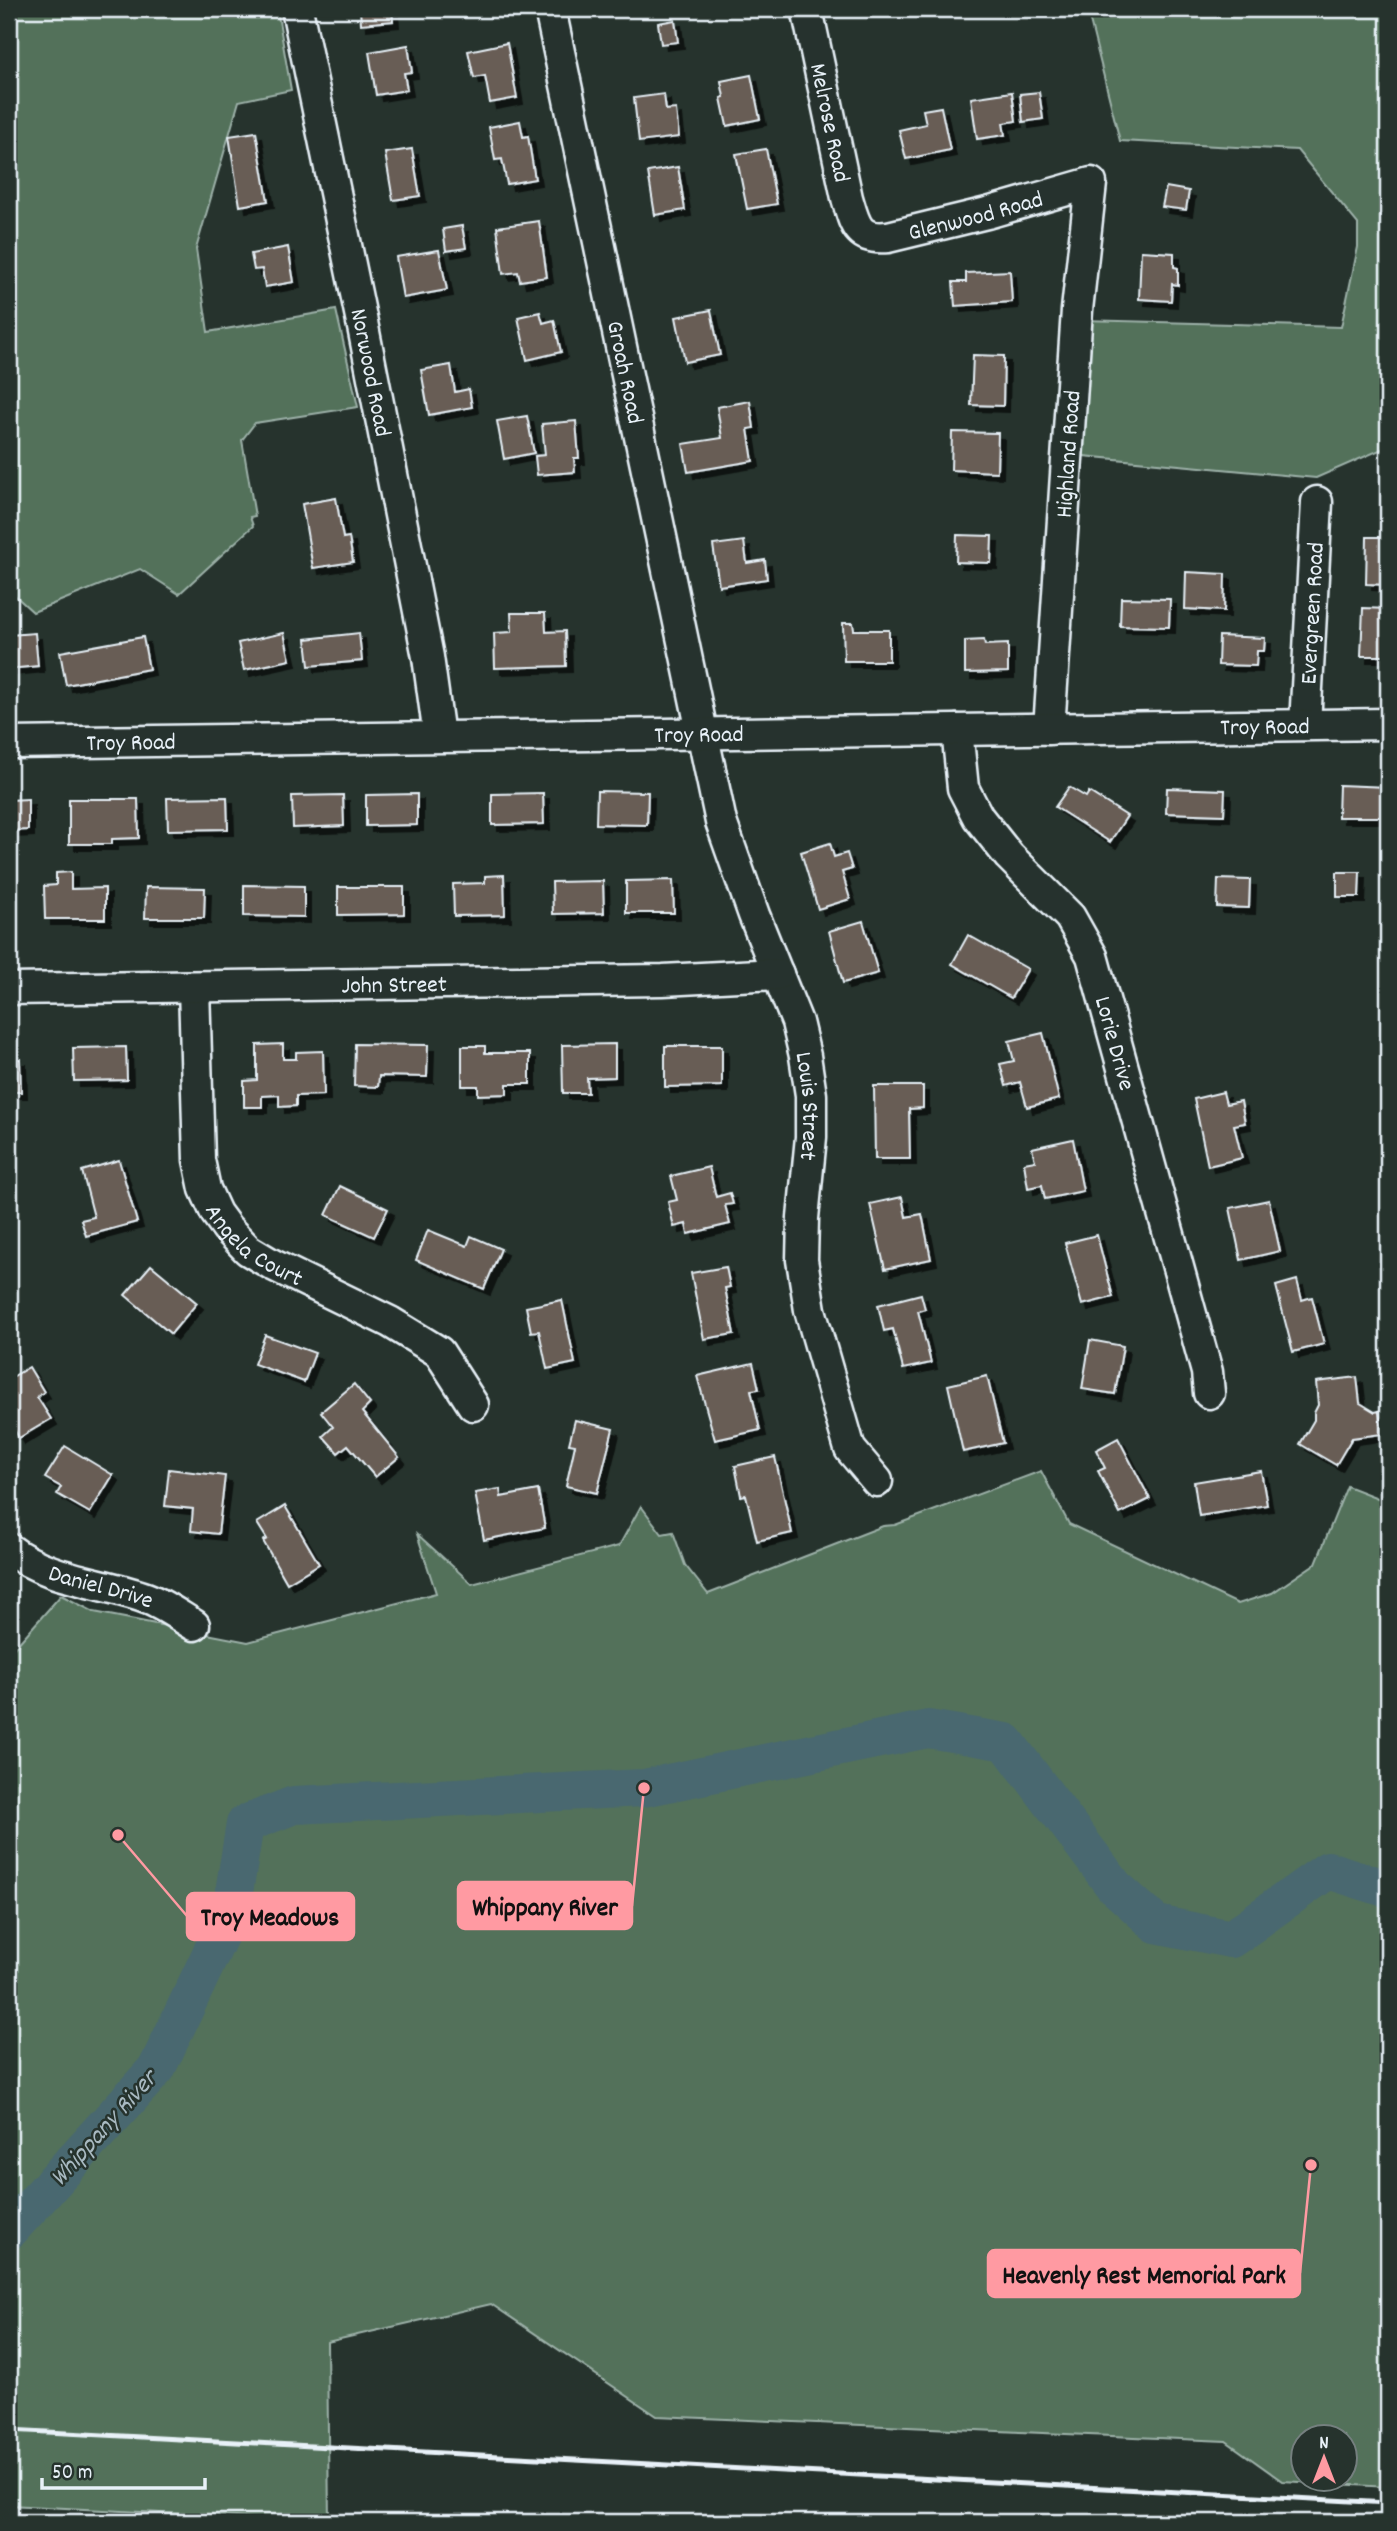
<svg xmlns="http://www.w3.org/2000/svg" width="1397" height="2531" viewBox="0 0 1397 2531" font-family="Dekko,sans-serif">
<defs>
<filter id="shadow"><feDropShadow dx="6" dy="6" stdDeviation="0" flood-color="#0009"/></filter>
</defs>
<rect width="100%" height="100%" fill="#26332d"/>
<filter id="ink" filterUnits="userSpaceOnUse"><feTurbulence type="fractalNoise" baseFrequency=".0143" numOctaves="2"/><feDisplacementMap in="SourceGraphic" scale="14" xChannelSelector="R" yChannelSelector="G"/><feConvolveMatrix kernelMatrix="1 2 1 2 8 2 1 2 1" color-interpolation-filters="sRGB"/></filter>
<g filter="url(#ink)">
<g fill="#52715a" stroke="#9db1a9" stroke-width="2" fill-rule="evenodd">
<path d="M 9,9 L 277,9 L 291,90 L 239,101 L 196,249 L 208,332 L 336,310 L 358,407 L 255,423 L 242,440 L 255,516 L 250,517 L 253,526 L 179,594 L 140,569 L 33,612 L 9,590 Z"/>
<path d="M 1087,9 L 1388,9 L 1388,461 L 1382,449 L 1316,478 L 1073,455 L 1082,320 L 1341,327 L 1358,247 L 1358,224 L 1297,150 L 1120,141 Z"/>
<path d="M 1041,1471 L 1069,1524 L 1238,1604 L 1272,1593 L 1316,1563 L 1347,1486 L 1388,1502 L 1388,2487 L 1282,2481 L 1226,2441 L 657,2416 L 491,2304 L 327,2342 L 329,2522 L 9,2505 L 9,1654 L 61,1595 L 94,1612 L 248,1642 L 436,1593 L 417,1534 L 472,1584 L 619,1546 L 641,1506 L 662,1534 L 673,1532 L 685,1565 L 708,1594 L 883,1526 L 895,1525 ZM 1302,2436 L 1344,2436 L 1344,2478 L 1302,2478 Z"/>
</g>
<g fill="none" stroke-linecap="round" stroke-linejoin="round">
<path stroke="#4a6870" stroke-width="38" d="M 9,2231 L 157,2068 L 231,1911 L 245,1824 L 294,1805 L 644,1788 L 928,1729 L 1006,1742 L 1114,1886 L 1156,1924 L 1231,1939 L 1328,1870 L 1388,1889"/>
</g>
<g fill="#685d54" stroke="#e8f1f8" stroke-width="2" filter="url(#shadow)">
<path d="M 360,9 L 392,9 L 393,21 L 361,24 Z"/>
<path d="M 675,20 L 678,42 L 661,44 L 658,23 Z"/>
<path d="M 507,43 L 517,98 L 490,103 L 485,76 L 474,78 L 468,51 Z"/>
<path d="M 408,45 L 412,72 L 404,73 L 407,90 L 376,95 L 369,52 Z"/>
<path d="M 751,75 L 760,119 L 727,126 L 721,98 L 724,97 L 721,81 Z"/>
<path d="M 1012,92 L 1016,121 L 1003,123 L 1005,135 L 977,139 L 971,98 Z"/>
<path d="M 1039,92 L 1043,119 L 1023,122 L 1020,94 Z"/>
<path d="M 664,94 L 666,110 L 676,109 L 679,137 L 639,142 L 634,98 Z"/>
<path d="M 941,107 L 950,150 L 906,159 L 899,130 L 926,124 L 923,110 Z"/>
<path d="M 520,121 L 523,137 L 528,136 L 535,179 L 507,184 L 502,159 L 495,160 L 489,127 Z"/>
<path d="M 256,132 L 268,201 L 240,206 L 229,136 Z"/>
<path d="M 412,149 L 420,196 L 393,200 L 385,153 Z"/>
<path d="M 766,149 L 777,204 L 747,209 L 736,154 Z"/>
<path d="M 678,167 L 685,210 L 655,215 L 648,172 Z"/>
<path d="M 1166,187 L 1189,191 L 1186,210 L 1162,207 Z"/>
<path d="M 539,221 L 547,277 L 520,281 L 518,272 L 503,274 L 497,227 Z"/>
<path d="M 462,226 L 466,248 L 446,251 L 443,229 Z"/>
<path d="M 288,247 L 294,282 L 265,287 L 262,269 L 254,270 L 251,254 Z"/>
<path d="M 439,250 L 447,290 L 403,298 L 396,257 Z"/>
<path d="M 1141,251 L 1174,253 L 1174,267 L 1178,268 L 1178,285 L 1172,284 L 1171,301 L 1139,299 Z"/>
<path d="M 1010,271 L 1012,302 L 955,306 L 953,282 L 966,282 L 966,273 Z"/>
<path d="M 711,310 L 720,355 L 685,362 L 676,317 Z"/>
<path d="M 540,312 L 543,323 L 554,320 L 561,352 L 527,360 L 518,317 Z"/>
<path d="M 973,355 L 1004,356 L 1003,406 L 971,405 Z"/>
<path d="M 451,365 L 455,392 L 469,389 L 472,407 L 429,415 L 421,370 Z"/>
<path d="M 750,401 L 754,428 L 748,429 L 753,461 L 688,472 L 683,444 L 722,438 L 717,407 Z"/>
<path d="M 527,416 L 534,453 L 504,459 L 497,421 Z"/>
<path d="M 576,421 L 579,458 L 574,458 L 575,472 L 537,475 L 535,456 L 545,455 L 542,424 Z"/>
<path d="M 952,432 L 998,433 L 997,472 L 951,470 Z"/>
<path d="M 336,498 L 343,538 L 349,537 L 353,562 L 313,568 L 302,504 Z"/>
<path d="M 957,535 L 992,536 L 991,563 L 956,562 Z"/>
<path d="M 1367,537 L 1388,537 L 1388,585 L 1366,584 Z"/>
<path d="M 744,541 L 747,563 L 765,560 L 767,579 L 719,586 L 713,545 Z"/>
<path d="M 1186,572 L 1225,574 L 1224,611 L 1185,609 Z"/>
<path d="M 1121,598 L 1170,599 L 1169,627 L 1120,626 Z"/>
<path d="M 1363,608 L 1388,609 L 1388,656 L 1361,656 Z"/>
<path d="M 511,613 L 545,613 L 546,632 L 565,631 L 566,666 L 495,668 L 494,633 L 512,632 Z"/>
<path d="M 843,623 L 853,623 L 854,630 L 889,630 L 889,661 L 844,661 Z"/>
<path d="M 35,633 L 38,666 L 9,669 L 9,635 Z"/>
<path d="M 284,633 L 290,660 L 244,670 L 238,643 Z"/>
<path d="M 359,633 L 362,661 L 309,666 L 306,639 Z"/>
<path d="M 1219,636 L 1265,638 L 1264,651 L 1257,651 L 1256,666 L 1218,665 Z"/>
<path d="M 143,637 L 149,669 L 66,685 L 60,652 Z"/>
<path d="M 984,640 L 985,645 L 1008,644 L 1008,672 L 965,673 L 965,641 Z"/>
<path d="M 1339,785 L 1388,787 L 1388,817 L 1338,817 Z"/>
<path d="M 1069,787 L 1086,797 L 1089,792 L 1127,816 L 1110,842 L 1055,807 Z"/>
<path d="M 1167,788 L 1225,790 L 1224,815 L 1166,813 Z"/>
<path d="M 597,791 L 648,792 L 647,825 L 596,824 Z"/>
<path d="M 543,793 L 544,824 L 492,825 L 492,794 Z"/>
<path d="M 417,794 L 417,825 L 366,826 L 366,795 Z"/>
<path d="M 343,795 L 344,826 L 293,828 L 292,796 Z"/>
<path d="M 227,797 L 228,829 L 168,830 L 167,798 Z"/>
<path d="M 28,799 L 28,830 L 9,831 L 9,800 Z"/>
<path d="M 69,799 L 138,799 L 139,838 L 112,839 L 112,844 L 69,844 Z"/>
<path d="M 830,843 L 834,857 L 847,853 L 852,869 L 842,872 L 850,899 L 818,909 L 801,852 Z"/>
<path d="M 71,872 L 71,889 L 105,888 L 105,919 L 45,919 L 44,886 L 56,885 L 56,873 Z"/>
<path d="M 1337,872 L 1360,872 L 1359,897 L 1337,897 Z"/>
<path d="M 504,875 L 505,915 L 454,916 L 453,884 L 485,883 L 485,876 Z"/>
<path d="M 1218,879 L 1250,880 L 1249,908 L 1217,907 Z"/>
<path d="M 673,880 L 674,913 L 626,913 L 626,881 Z"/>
<path d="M 603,881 L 604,913 L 553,914 L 552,882 Z"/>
<path d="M 244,885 L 304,886 L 304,917 L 244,916 Z"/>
<path d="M 146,887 L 205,888 L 204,918 L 145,918 Z"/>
<path d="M 338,887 L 404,887 L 404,914 L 338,915 Z"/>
<path d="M 863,921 L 878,973 L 843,983 L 829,931 Z"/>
<path d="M 968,935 L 1028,969 L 1011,998 L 952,964 Z"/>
<path d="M 1043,1033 L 1059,1099 L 1027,1107 L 1020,1082 L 1006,1086 L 1000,1064 L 1014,1061 L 1009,1041 Z"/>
<path d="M 283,1044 L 283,1059 L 296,1059 L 296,1052 L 323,1051 L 324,1095 L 296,1096 L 296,1106 L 279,1107 L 279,1095 L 262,1096 L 262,1107 L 244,1107 L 244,1081 L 257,1080 L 257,1045 Z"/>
<path d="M 355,1044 L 428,1045 L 427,1077 L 379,1076 L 378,1087 L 354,1086 Z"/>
<path d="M 615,1044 L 615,1077 L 587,1078 L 588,1093 L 563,1093 L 562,1045 Z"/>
<path d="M 462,1046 L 485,1046 L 485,1053 L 530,1053 L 530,1084 L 507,1084 L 507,1094 L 478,1095 L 478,1086 L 462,1086 Z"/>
<path d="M 665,1046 L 722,1046 L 722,1086 L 665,1087 Z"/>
<path d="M 126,1047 L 127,1080 L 74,1081 L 73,1048 Z"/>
<path d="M 9,1059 L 20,1059 L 21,1092 L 9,1092 Z"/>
<path d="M 874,1086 L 923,1086 L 923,1108 L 909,1109 L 910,1159 L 875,1159 Z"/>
<path d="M 1223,1092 L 1226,1104 L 1241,1101 L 1245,1123 L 1234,1125 L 1242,1158 L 1208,1166 L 1194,1099 Z"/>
<path d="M 1073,1139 L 1083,1191 L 1045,1199 L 1042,1185 L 1028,1188 L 1024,1163 L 1035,1161 L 1032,1148 Z"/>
<path d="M 119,1160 L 137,1222 L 86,1236 L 81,1220 L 94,1217 L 82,1171 Z"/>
<path d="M 709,1167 L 716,1197 L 730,1193 L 733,1204 L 725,1205 L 730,1224 L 688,1234 L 686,1224 L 674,1227 L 668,1202 L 677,1200 L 671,1176 Z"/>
<path d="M 340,1186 L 388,1209 L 374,1237 L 326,1215 Z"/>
<path d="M 902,1197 L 906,1217 L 922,1214 L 931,1259 L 885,1269 L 870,1204 Z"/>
<path d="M 1269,1200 L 1280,1251 L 1241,1260 L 1230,1208 Z"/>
<path d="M 428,1230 L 467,1246 L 471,1236 L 501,1249 L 484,1289 L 416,1260 Z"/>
<path d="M 1097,1235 L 1113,1297 L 1082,1305 L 1065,1243 Z"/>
<path d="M 151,1265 L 197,1303 L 171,1334 L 125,1295 Z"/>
<path d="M 726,1267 L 730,1287 L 725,1288 L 734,1334 L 704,1339 L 691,1273 Z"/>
<path d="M 1297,1280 L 1302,1300 L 1312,1297 L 1324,1344 L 1293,1352 L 1276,1286 Z"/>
<path d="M 921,1294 L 925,1309 L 918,1311 L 931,1363 L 903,1369 L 893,1329 L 884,1331 L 878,1305 Z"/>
<path d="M 562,1300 L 575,1363 L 547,1369 L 539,1331 L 531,1332 L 526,1307 Z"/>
<path d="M 265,1335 L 315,1353 L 304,1382 L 254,1364 Z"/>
<path d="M 1090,1340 L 1123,1346 L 1115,1394 L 1082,1389 Z"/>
<path d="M 753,1363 L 759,1389 L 751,1390 L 760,1430 L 715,1440 L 697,1376 Z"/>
<path d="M 29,1367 L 44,1392 L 37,1397 L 51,1419 L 19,1438 L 11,1424 L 9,1425 L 9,1379 Z"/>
<path d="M 987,1376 L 1003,1443 L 963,1452 L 948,1385 Z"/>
<path d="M 1357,1377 L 1360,1403 L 1375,1412 L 1379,1411 L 1382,1434 L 1352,1438 L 1336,1465 L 1300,1444 L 1314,1420 L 1314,1413 L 1318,1405 L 1316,1382 Z"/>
<path d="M 354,1384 L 370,1404 L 362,1412 L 399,1457 L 375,1477 L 348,1445 L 338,1453 L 323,1436 L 333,1427 L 321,1412 Z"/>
<path d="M 575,1420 L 613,1429 L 597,1493 L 566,1486 L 575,1445 L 569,1444 Z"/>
<path d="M 1118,1438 L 1150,1499 L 1120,1514 L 1098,1471 L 1105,1468 L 1096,1450 Z"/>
<path d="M 65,1446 L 113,1475 L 90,1513 L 57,1494 L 61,1487 L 45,1478 Z"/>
<path d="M 775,1457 L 792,1533 L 757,1541 L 746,1495 L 741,1496 L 735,1466 Z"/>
<path d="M 169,1469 L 225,1476 L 218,1534 L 191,1531 L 193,1509 L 165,1506 Z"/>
<path d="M 1261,1471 L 1267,1505 L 1199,1516 L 1194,1482 Z"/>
<path d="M 500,1489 L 501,1497 L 538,1490 L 545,1528 L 484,1540 L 475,1493 Z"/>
<path d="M 285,1506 L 319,1564 L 287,1583 L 263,1541 L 267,1539 L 257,1523 Z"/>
</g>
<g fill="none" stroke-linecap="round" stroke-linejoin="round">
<defs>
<g id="minor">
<path id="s1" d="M 297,9 L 364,332 L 428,657 L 439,736"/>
<path id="s2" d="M 550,9 L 721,822 L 754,915 L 797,1022 L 805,1056 L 811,1095 L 811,1137 L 803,1218 L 802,1260 L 810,1310 L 850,1449 L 877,1481"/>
<path id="s3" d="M 807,9 L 847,198 C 855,225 857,240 888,237 L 987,213 L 1091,183 L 1077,310 L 1049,729"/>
<path id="s4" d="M 1305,725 L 1317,502"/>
<path id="s5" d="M 957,730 L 963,788 L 978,817 L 1009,856 L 1070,917 L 1092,956 L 1207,1372 L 1209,1393"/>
<path id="s6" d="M 9,743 L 1388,724"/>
<path id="s7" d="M 194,987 L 199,1160 L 205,1189 L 216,1213 L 227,1228 L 248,1250 L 273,1265 L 390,1322 L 439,1352 L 473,1405"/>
<path id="s8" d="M 9,989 L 663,980 L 778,974"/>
<path id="s9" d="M 9,1549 C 49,1580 100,1581 146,1598 C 163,1604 179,1616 194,1625"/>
</g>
</defs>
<use href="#minor" stroke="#e8f1f8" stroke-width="35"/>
<use href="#minor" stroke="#26332d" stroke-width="30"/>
<path stroke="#e8f1f8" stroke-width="5" d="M 9,2430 L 1388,2503"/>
</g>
</g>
<g text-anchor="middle" stroke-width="5" stroke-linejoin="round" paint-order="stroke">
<g font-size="24" fill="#e8f1f8" stroke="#26332d">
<text dy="8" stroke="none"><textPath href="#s3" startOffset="116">Melrose Road</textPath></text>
<text dy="8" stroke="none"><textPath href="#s3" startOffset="348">Glenwood Road</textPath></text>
<text dy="8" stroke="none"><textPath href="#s2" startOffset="371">Groah Road</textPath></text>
<text dy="8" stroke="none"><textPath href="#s1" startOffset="371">Norwood Road</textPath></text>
<text transform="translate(1067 454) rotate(-86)" y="8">Highland Road</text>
<text dy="8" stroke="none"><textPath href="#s4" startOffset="112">Evergreen Road</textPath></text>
<text dy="8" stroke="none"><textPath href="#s6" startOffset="1256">Troy Road</textPath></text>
<text dy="8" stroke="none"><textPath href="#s6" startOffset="690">Troy Road</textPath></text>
<text dy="8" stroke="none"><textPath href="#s6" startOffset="122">Troy Road</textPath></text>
<text dy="8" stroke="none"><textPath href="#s8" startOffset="385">John Street</textPath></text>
<text dy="8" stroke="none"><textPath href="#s5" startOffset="362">Lorie Drive</textPath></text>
<text dy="8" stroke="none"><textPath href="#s2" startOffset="1130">Louis Street</textPath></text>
<text dy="8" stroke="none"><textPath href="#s7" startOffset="280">Angela Court</textPath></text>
<text dy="8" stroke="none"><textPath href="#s9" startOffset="100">Daniel Drive</textPath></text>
</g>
<g font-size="26" font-style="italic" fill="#a9bac2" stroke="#26332d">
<text transform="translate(102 2127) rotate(-48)" y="9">Whippany River</text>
</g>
</g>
<path fill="none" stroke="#ff9aa2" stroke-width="2.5" d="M644 1788L632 1906M118 1835L187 1916M1311 2165L1300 2273"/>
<g fill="#ff9aa2" stroke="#26332d" stroke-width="2.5">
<circle cx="644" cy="1788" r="7"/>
<circle cx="118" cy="1835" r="7"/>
<circle cx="1311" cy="2165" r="7"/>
</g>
<g fill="#ff9aa2" stroke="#ff9aa2" stroke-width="2.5">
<rect x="458" y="1882" width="174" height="47" rx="7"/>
<rect x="187" y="1893" width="167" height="47" rx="7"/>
<rect x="988" y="2250" width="312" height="47" rx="7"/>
</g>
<g font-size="26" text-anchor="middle" font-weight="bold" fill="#111">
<text x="545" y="1915">Whippany River</text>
<text x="270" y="1925">Troy Meadows</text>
<text x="1144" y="2283">Heavenly Rest Memorial Park</text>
</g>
<rect width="1397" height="2531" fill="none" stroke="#26332d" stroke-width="35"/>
<rect x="18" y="18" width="1362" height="2496" fill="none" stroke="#e8f1f8" stroke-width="2.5" filter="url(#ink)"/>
<g transform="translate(1324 2458)"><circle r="33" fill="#26332d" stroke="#747f7e" stroke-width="2"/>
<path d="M0-5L12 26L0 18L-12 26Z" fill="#ff9aa2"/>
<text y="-10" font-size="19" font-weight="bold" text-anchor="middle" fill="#e8f1f8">N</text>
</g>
<path d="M42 2478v10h163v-10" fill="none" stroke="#e8f1f8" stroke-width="3.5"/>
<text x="52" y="2478" font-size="21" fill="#e8f1f8" stroke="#26332d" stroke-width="5" paint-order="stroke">50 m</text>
</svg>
